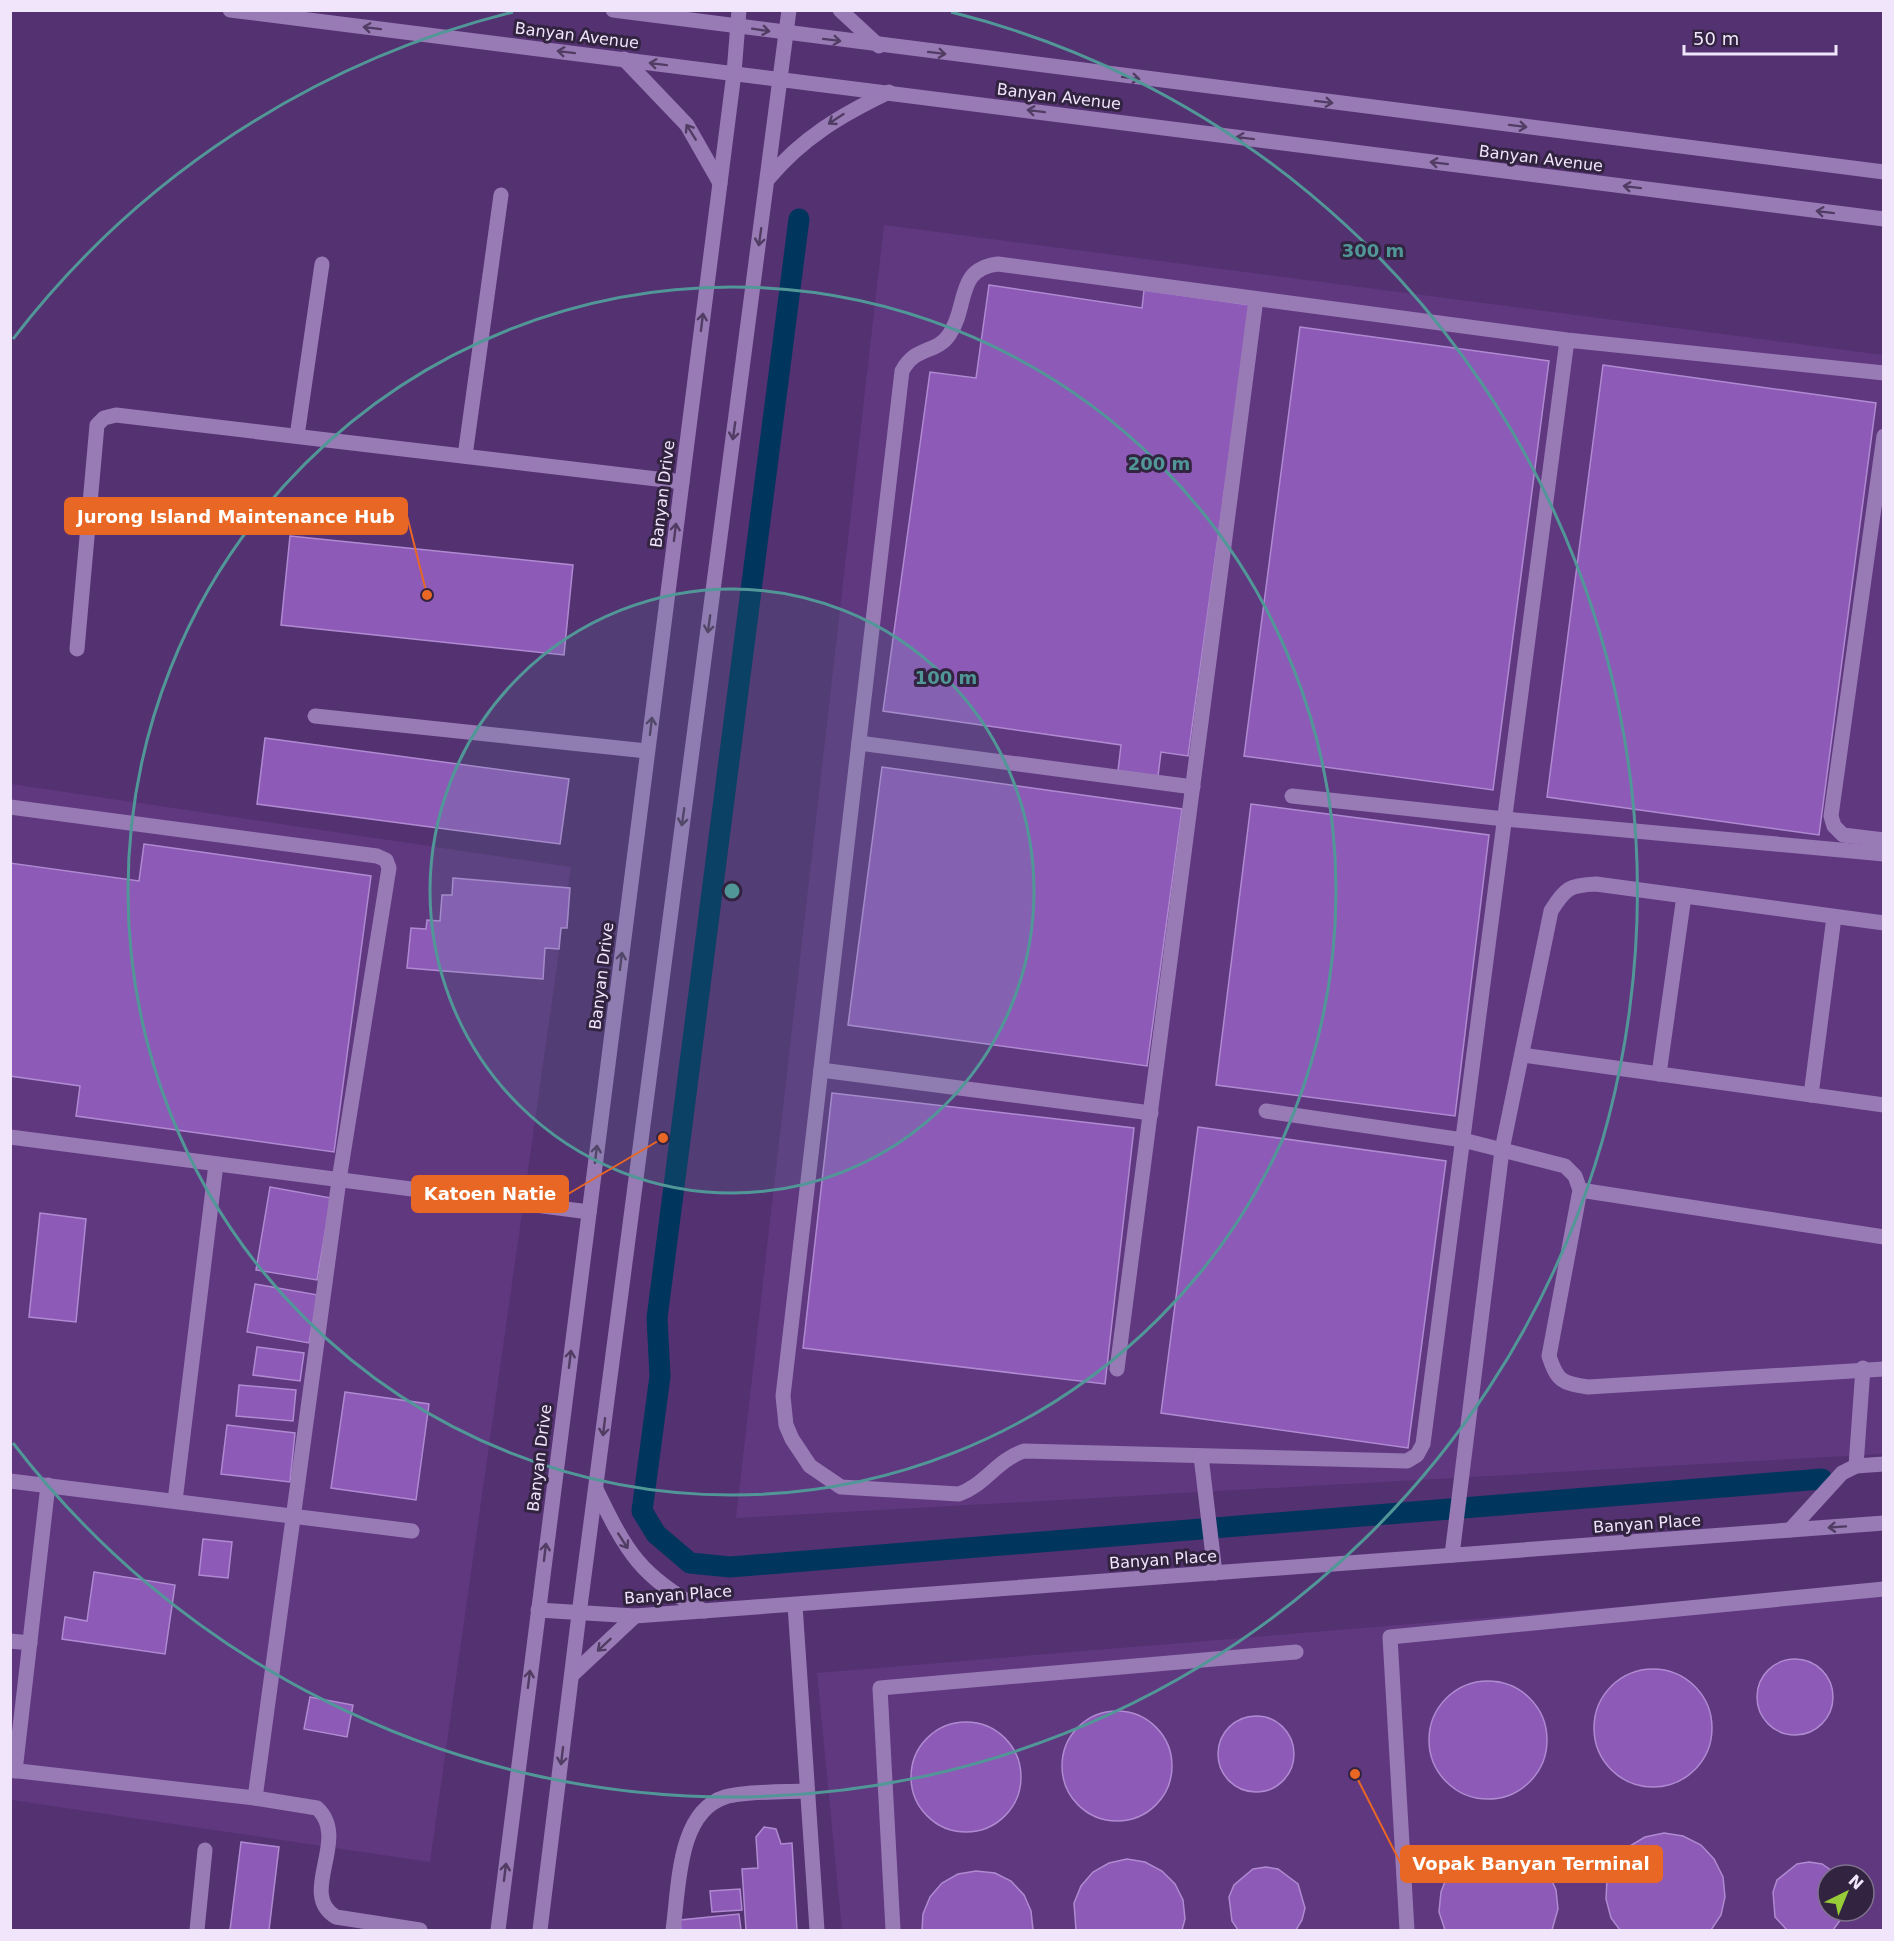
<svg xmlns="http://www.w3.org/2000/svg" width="1894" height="1941" viewBox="0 0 1894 1941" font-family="'DejaVu Sans',sans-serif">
<rect width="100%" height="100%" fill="#543171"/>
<g fill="#5f387f" fill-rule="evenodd">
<path d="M 884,225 L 1883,355 L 1883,1454 L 736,1518 Z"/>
<path d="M 11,784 L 571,867 L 430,1862 L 11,1800 Z"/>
<path d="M 1883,1585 L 1883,1930 L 842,1930 L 817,1673 ZM 1828,1875 L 1864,1875 L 1864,1911 L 1828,1911 Z"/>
</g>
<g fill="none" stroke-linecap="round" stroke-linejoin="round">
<path stroke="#00365e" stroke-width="21" d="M 799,219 L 657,1318 L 660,1376 L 642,1511 L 656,1534 L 690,1563 L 730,1567 L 1822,1479"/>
</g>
<g fill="#8d5ab7" stroke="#af8ad1" stroke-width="1.5">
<path d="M 989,285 L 1142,308 L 1144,290 L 1250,305 L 1188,756 L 1161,752 L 1158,776 L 1118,771 L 1121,745 L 883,711 L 930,372 L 976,378 Z"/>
<path d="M 1300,327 L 1549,361 L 1493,790 L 1244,756 Z"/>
<path d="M 1603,365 L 1876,403 L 1819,835 L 1547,797 Z"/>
<path d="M 290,536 L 573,565 L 564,655 L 281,625 Z"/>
<path d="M 265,738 L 569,779 L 560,844 L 257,804 Z"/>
<path d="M 882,767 L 1182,809 L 1147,1066 L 848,1025 Z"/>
<path d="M 1251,804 L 1489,835 L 1455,1116 L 1216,1085 Z"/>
<path d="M 144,844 L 371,876 L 334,1152 L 76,1116 L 80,1086 L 10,1076 L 10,863 L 139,881 Z"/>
<path d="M 453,878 L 570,888 L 567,928 L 561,928 L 559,949 L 545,948 L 543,979 L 407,968 L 411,928 L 426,929 L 427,920 L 440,921 L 442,895 L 452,895 Z"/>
<path d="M 832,1093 L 1134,1128 L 1105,1384 L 803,1348 Z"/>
<path d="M 1198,1127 L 1446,1161 L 1408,1448 L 1161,1413 Z"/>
<path d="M 270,1187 L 331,1198 L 317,1280 L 256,1270 Z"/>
<path d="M 40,1213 L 86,1219 L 76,1322 L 29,1317 Z"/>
<path d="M 255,1284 L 318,1295 L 309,1343 L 247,1332 Z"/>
<path d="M 257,1347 L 304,1353 L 300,1381 L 253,1375 Z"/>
<path d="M 239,1385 L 296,1390 L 293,1421 L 236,1416 Z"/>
<path d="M 345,1392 L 429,1404 L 416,1500 L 331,1488 Z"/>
<path d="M 227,1425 L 295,1433 L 290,1482 L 221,1474 Z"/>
<path d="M 203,1539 L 232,1542 L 228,1578 L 199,1575 Z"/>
<path d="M 94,1572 L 175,1585 L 165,1654 L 62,1639 L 65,1617 L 87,1621 Z"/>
<circle cx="1795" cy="1697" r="38"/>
<circle cx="1653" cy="1728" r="59"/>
<circle cx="1488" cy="1740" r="59"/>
<path d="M 310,1697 L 353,1705 L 347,1737 L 304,1729 Z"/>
<circle cx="1117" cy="1766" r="55"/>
<circle cx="1256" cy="1754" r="38"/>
<circle cx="966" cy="1777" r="55"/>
<path d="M 764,1827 L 776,1829 L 781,1844 L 792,1843 L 797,1930 L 746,1930 L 742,1869 L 758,1868 L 756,1837 Z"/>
<path d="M 1664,1833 L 1683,1836 L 1701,1845 L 1714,1859 L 1723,1877 L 1725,1897 L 1721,1915 L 1711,1930 L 1620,1930 L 1611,1918 L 1606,1899 L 1607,1879 L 1615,1861 L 1628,1847 L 1645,1837 Z"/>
<path d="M 241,1842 L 279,1847 L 269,1930 L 230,1930 Z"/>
<path d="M 1497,1846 L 1516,1849 L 1534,1858 L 1548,1872 L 1556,1890 L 1558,1909 L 1552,1930 L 1445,1930 L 1439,1912 L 1441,1892 L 1448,1874 L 1461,1859 L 1478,1849 Z"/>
<path d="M 1127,1859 L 1145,1862 L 1162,1871 L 1175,1884 L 1183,1900 L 1185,1919 L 1182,1930 L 1076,1930 L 1074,1903 L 1081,1886 L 1093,1872 L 1109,1863 Z"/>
<path d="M 1809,1862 L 1822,1864 L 1838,1875 L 1828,1875 L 1828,1911 L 1847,1911 L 1833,1930 L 1787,1930 L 1775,1917 L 1773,1892 L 1777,1880 L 1797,1864 Z"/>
<path d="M 1266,1867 L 1278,1869 L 1298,1884 L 1305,1908 L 1302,1920 L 1296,1930 L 1238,1930 L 1232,1921 L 1229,1897 L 1234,1885 L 1253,1869 Z"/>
<path d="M 976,1871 L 995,1873 L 1011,1881 L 1024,1895 L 1031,1911 L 1033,1930 L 922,1930 L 923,1914 L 930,1897 L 942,1883 L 958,1874 Z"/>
<path d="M 740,1889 L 742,1910 L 712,1912 L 710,1891 Z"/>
<path d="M 739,1914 L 741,1930 L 681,1930 L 680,1920 Z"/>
</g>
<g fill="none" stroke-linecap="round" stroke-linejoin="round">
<g stroke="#987ab5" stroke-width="15">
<path d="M 230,10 L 1884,219"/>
<path d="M 613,10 L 1884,172"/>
<path d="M 840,10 L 879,46"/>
<path d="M 624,59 L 687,125 L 720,183"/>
<path d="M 768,179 C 802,138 841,115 889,92"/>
<path d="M 1567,340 L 1423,1444 L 1417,1455 L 1407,1461 L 1024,1451 C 997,1460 985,1485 959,1494 L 841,1487 L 810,1466 L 792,1439 L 786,1425 L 783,1396 L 902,371 C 916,345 936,354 949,335 C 969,306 955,269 998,264 L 1567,340 L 1884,373"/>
<path d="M 297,436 L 322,264"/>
<path d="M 1884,436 L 1831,816 L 1834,826 L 1843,835 L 1884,840"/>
<path d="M 465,456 L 501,195"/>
<path d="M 77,649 L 97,425 L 104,418 L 116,415 L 682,482"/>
<path d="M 315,716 L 647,751"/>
<path d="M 859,743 L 1193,787"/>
<path d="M 1292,796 L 1505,819 L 1884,854"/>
<path d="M 10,807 L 377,856 L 386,860 L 389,868 L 339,1180 L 255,1798"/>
<path d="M 1522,1055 L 1884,1105"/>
<path d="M 821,1070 L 1151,1113"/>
<path d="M 1659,1074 L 1684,896"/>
<path d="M 1811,1095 L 1834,917"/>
<path d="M 1266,1111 L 1463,1140 L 1565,1166 L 1575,1176 L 1580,1190 L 1549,1356 C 1557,1381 1562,1383 1588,1387 L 1884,1369"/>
<path d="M 10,1137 L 589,1212"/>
<path d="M 1580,1190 L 1884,1237"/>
<path d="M 1117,1369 L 1256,299"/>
<path d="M 1201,1456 L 1215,1573"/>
<path d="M 1856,1466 L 1863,1368"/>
<path d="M 10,1481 L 412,1531"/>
<path d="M 596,1489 C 627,1553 640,1576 704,1611"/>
<path d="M 175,1501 L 216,1164"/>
<path d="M 1790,1530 L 1842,1473 L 1856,1466 L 1884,1464"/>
<path d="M 1452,1555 L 1502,1150 L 1551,911 C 1565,888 1570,885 1596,884 L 1884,923"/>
<path d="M 795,1605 L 817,1930"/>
<path d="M 538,1610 L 635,1616 L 1884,1523"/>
<path d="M 10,1641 L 30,1643"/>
<path d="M 572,1675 L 635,1616"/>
<path d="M 10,1770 L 255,1798 L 317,1808 C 351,1839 297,1894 336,1917 L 420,1930"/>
<path d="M 15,1771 L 48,1485"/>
<path d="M 197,1930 L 205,1850"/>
<path d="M 498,1930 L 734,73 L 739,10"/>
<path d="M 540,1930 L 579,1614 L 789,10"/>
<path d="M 673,1930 C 679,1889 677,1812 725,1797 C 745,1791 785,1792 807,1791"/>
<path d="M 893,1930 L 880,1688 L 1296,1652"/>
<path d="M 1407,1930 L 1390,1637 L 1884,1589"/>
</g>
</g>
<defs><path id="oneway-shaft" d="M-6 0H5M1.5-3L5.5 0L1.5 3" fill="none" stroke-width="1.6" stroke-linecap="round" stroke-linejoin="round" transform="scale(1.5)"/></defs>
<g stroke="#513d63">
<use href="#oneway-shaft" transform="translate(372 28) rotate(-173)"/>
<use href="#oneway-shaft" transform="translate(761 30) rotate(9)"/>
<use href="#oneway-shaft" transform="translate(832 40) rotate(7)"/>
<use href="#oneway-shaft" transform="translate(566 52) rotate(-173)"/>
<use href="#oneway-shaft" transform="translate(937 53) rotate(7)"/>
<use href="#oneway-shaft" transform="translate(658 64) rotate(-173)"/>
<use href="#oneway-shaft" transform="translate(1131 78) rotate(7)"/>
<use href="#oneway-shaft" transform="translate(1324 102) rotate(7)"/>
<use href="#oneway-shaft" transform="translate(1036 111) rotate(-173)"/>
<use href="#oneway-shaft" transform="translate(836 119) rotate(147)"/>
<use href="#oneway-shaft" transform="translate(1518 126) rotate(7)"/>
<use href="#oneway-shaft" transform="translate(691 132) rotate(-122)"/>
<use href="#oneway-shaft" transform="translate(1245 138) rotate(-173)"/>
<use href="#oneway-shaft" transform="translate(1439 163) rotate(-173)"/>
<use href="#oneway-shaft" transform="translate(1632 187) rotate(-173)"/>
<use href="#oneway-shaft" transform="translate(1825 212) rotate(-173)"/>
<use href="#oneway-shaft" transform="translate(760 237) rotate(98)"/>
<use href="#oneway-shaft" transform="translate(702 322) rotate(-83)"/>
<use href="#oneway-shaft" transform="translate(734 431) rotate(98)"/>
<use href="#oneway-shaft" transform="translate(675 532) rotate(-83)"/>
<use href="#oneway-shaft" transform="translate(709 624) rotate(98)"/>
<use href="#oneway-shaft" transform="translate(651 726) rotate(-83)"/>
<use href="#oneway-shaft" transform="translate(683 817) rotate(98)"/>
<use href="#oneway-shaft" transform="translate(621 961) rotate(-83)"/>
<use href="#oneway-shaft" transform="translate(596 1154) rotate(-83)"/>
<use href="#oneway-shaft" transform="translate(570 1359) rotate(-83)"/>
<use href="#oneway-shaft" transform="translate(604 1427) rotate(97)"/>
<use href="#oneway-shaft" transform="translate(1837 1527) rotate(176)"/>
<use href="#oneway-shaft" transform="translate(623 1541) rotate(57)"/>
<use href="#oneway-shaft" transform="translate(545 1552) rotate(-83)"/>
<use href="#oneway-shaft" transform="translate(604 1645) rotate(137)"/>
<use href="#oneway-shaft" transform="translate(529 1679) rotate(-83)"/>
<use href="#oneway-shaft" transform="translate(562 1756) rotate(97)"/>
<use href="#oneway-shaft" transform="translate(505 1872) rotate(-83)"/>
</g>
<circle cx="732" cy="891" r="302" fill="#529798" fill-opacity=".12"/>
<g fill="none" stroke="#529798" stroke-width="3">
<circle cx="732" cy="891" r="302"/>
<circle cx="732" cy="891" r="604"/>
<path d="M13 339A906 906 0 0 1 513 12M951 12A906 906 0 1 1 13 1443"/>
</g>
<g text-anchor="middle" stroke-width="6" stroke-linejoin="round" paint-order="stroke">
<g font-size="16" fill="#f0e5fb" stroke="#322340">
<text transform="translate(577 35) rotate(7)" y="6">Banyan Avenue</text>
<text transform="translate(1059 96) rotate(7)" y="6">Banyan Avenue</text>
<text transform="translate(1541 158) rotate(7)" y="6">Banyan Avenue</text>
<text transform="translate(662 494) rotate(-83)" y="6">Banyan Drive</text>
<text transform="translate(601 976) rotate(-83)" y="6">Banyan Drive</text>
<text transform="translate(539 1458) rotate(-83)" y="6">Banyan Drive</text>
<text transform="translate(1647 1523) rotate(-4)" y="6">Banyan Place</text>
<text transform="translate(1163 1559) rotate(-4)" y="6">Banyan Place</text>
<text transform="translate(678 1594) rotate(-4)" y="6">Banyan Place</text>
</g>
</g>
<circle cx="732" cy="891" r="9" fill="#529798" stroke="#322340" stroke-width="3"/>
<g font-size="18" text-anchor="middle" font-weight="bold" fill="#529798" stroke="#322340" stroke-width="6" stroke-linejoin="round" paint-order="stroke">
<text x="1373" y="257">300 m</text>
<text x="1159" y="470">200 m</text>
<text x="946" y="684">100 m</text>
</g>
<path fill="none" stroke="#e96724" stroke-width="2" d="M427 595L407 516M663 1138L568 1194M1355 1774L1401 1864"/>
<g fill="#e96724" stroke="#322340" stroke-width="2">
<circle cx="427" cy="595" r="6"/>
<circle cx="663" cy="1138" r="6"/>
<circle cx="1355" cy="1774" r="6"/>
</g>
<g fill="#e96724" stroke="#e96724" stroke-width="2">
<rect x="65" y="498" width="342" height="36" rx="6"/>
<rect x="412" y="1176" width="156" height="36" rx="6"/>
<rect x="1401" y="1846" width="261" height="36" rx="6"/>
</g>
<g font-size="18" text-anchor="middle" font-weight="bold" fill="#fff">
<text x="236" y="523">Jurong Island Maintenance Hub</text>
<text x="490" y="1200">Katoen Natie</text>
<text x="1531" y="1870">Vopak Banyan Terminal</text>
</g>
<rect width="1894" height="1941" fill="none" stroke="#f0e5fb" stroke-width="24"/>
<g transform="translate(1846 1893) rotate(43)"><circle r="28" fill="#322340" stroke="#7e718b" stroke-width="1.5"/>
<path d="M0-4.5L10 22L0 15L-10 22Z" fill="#97cc38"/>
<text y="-9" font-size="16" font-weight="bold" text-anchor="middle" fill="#f0e5fb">N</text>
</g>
<path d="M1684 45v9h152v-9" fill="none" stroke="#f0e5fb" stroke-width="3"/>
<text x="1693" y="45" font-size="18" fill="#f0e5fb" stroke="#322340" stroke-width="4.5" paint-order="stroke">50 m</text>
</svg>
